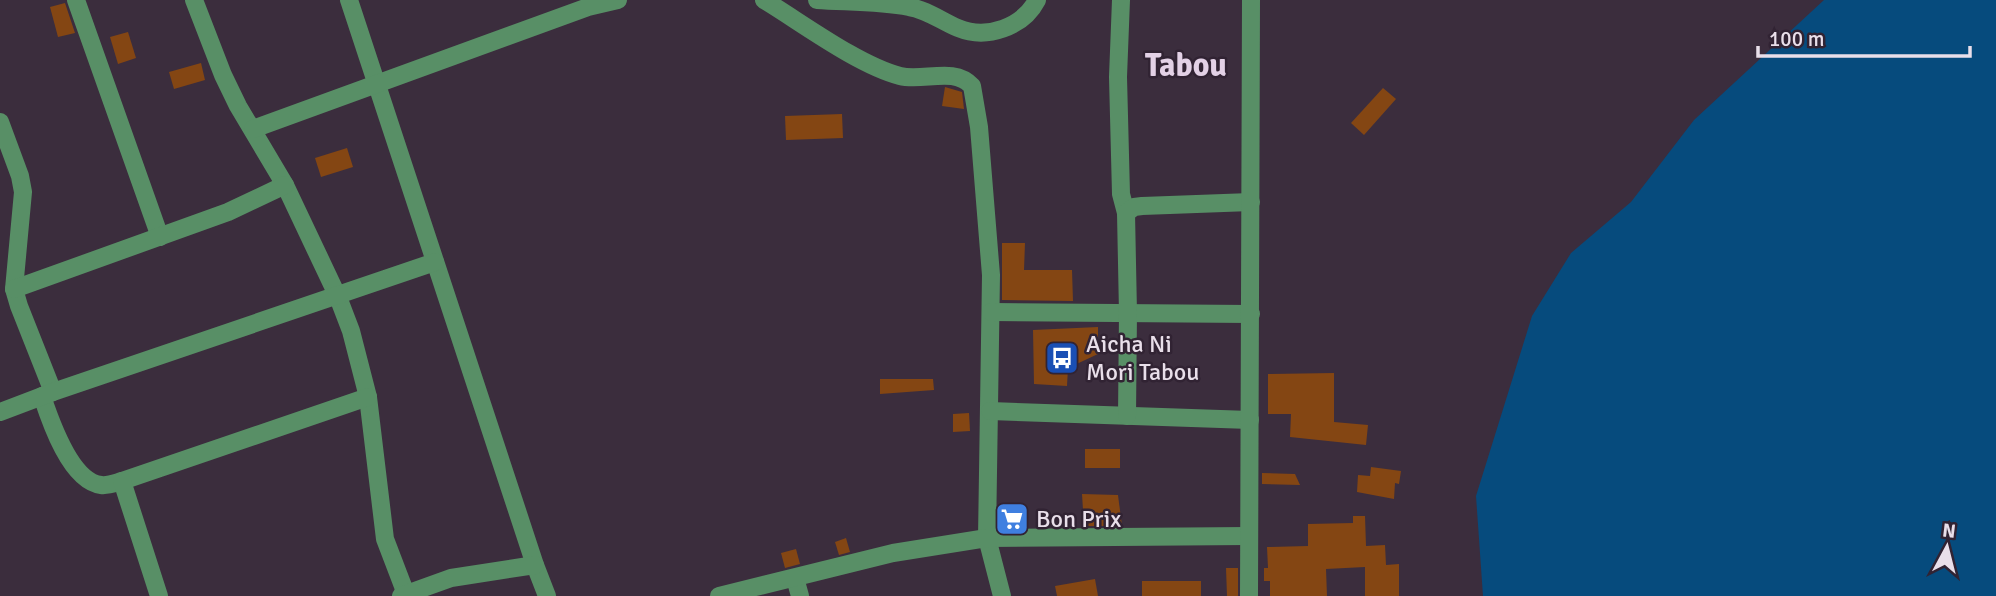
<svg xmlns="http://www.w3.org/2000/svg" width="1996" height="596" viewBox="0 0 1996 596" font-family="Signika,sans-serif">
<rect width="100%" height="100%" fill="#3b2d3d"/>
<path fill="#064b7d" d="M 1824,0 L 1996,0 L 1996,596 L 1483,596 L 1476,496 L 1532,316 L 1571,253 L 1631,202 L 1694,120 Z"/>
<g fill="#844613">
<path d="M 65,3 L 75,33 L 58,37 L 50,7 Z"/>
<path d="M 128,32 L 136,58 L 118,64 L 110,37 Z"/>
<path d="M 201,63 L 205,80 L 174,89 L 169,72 Z"/>
<path d="M 945,87 L 962,92 L 964,109 L 942,106 Z"/>
<path d="M 1383,88 L 1396,99 L 1364,135 L 1351,123 Z"/>
<path d="M 842,114 L 843,138 L 786,140 L 785,116 Z"/>
<path d="M 347,148 L 353,167 L 321,177 L 315,158 Z"/>
<path d="M 1002,243 L 1025,243 L 1024,270 L 1072,270 L 1073,301 L 1002,300 Z"/>
<path d="M 1098,327 L 1098,354 L 1068,368 L 1067,386 L 1034,384 L 1033,330 Z"/>
<path d="M 1334,373 L 1334,422 L 1368,425 L 1366,445 L 1290,437 L 1291,414 L 1268,414 L 1268,374 Z"/>
<path d="M 880,379 L 933,379 L 934,390 L 880,394 Z"/>
<path d="M 969,413 L 970,431 L 953,432 L 953,414 Z"/>
<rect x="1085" y="449" width="35" height="19"/>
<path d="M 1371,467 L 1401,471 L 1399,484 L 1395,483 L 1394,499 L 1357,492 L 1358,475 L 1370,476 Z"/>
<path d="M 1262,473 L 1295,474 L 1300,485 L 1262,484 Z"/>
<path d="M 1082,494 L 1118,495 L 1122,526 L 1084,526 Z"/>
<path d="M 1353,516 L 1365,516 L 1366,546 L 1385,545 L 1386,565 L 1399,564 L 1399,596 L 1365,596 L 1365,567 L 1326,569 L 1327,596 L 1270,596 L 1270,581 L 1264,581 L 1264,568 L 1268,568 L 1267,547 L 1308,546 L 1308,524 L 1353,523 Z"/>
<path d="M 846,538 L 850,552 L 839,555 L 835,542 Z"/>
<path d="M 796,549 L 800,564 L 785,568 L 781,553 Z"/>
<path d="M 1226,568 L 1238,568 L 1238,596 L 1227,596 Z"/>
<path d="M 1095,579 L 1098,596 L 1057,596 L 1055,586 Z"/>
<rect x="1142" y="581" width="59" height="15"/>
</g>
<g fill="none" stroke-linecap="round" stroke-linejoin="round">
<g stroke="#588f66" stroke-width="18">
<path d="M 76,0 L 160,237"/>
<path d="M 194,0 L 223,75 L 238,106 L 285,185 L 338,297 L 351,331 L 368,397 L 385,539 L 406,594"/>
<path d="M 349,0 L 535,565 L 547,596"/>
<path d="M 764,0 C 802,23 858,65 900,76 C 923,82 954,66 972,86 L 979,127 L 991,275 L 987,538 L 1002,596"/>
<path d="M 817,0 C 847,2 880,1 909,7 C 928,10 941,21 958,28 C 987,40 1023,27 1037,0"/>
<path d="M 1121,0 L 1118,77 L 1121,194 L 1126,213"/>
<path d="M 0,122 L 20,176 L 23,192 L 14,289 L 19,306 L 53,392"/>
<path d="M 253,129 L 588,7 L 618,0"/>
<path d="M 14,289 L 228,212 L 285,185"/>
<path d="M 991,312 L 1251,314"/>
<path d="M 42,396 C 50,420 70,481 101,485 C 108,486 115,483 122,481 L 368,397"/>
<path d="M 990,411 L 1250,420"/>
<path d="M 0,412 L 53,392 L 435,262"/>
<path d="M 1127,416 L 1128,313 L 1126,213 L 1134,207 L 1142,206 L 1251,202"/>
<path d="M 122,481 L 159,596"/>
<path d="M 795,578 L 800,596"/>
<path d="M 401,596 L 451,578 L 535,565"/>
<path d="M 719,596 L 893,553 L 987,538 L 1249,536"/>
<path d="M 1249,596 L 1251,0"/>
</g>
</g>
<defs>
<symbol id="bus-square" viewBox="-11 -11 22 22"><rect x="-9" y="-9" width="18" height="18" rx="4" fill="#1a4fb4" stroke="#312333"/><path d="M-5-6H5V4H4V6H2V4H-2V6H-4V4H-5ZM-3.5-4V0h7V-4ZM-3.5 1.2v1.5H-2V1.2ZM2 1.2v1.5H3.5V1.2Z" fill="#fff"/></symbol>
<symbol id="supermarket-square" viewBox="-11 -11 22 22"><rect x="-9" y="-9" width="18" height="18" rx="4" fill="#3f7fe0" stroke="#312333"/><path d="M-6-5.5h2.5l.6 2H6L4.5 2H-2.5L-4.4-4H-6ZM-1.5 3.2a1.3 1.3 0 1 0 .1 0ZM3 3.2a1.3 1.3 0 1 0 .1 0Z" fill="#fff"/></symbol>
</defs>
<g fill-rule="evenodd">
<use href="#bus-square" x="1043" y="339" width="38" height="38"/>
<use href="#supermarket-square" x="993" y="500" width="38" height="38"/>
</g>
<g text-anchor="middle" stroke-width="5" stroke-linejoin="round" paint-order="stroke">
<g font-size="24" fill="#e9dfea" stroke="#312333" text-anchor="start">
<text x="1086" y="352">Aicha Ni<tspan x="1086" dy="28">Mori Tabou</tspan></text>
<text x="1036" y="527">Bon Prix</text>
</g>
<g font-size="32" font-weight="bold" fill="#e3d1e6" stroke="#312333">
<text x="1186" y="76">Tabou</text>
</g>
</g>
<g transform="translate(1947 547) rotate(7)" stroke="#312333" stroke-width="5" paint-order="stroke">
<path d="M0-5L12 26L0 18L-12 26Z" fill="#e9dfea"/>
<text y="-10" font-size="19" font-weight="bold" text-anchor="middle" fill="#e9dfea">N</text>
</g>
<path d="M1758 46v10h212v-10" fill="none" stroke="#e9dfea" stroke-width="3.5"/>
<text x="1769" y="46" font-size="21" fill="#e9dfea" stroke="#312333" stroke-width="5" paint-order="stroke">100 m</text>
</svg>
